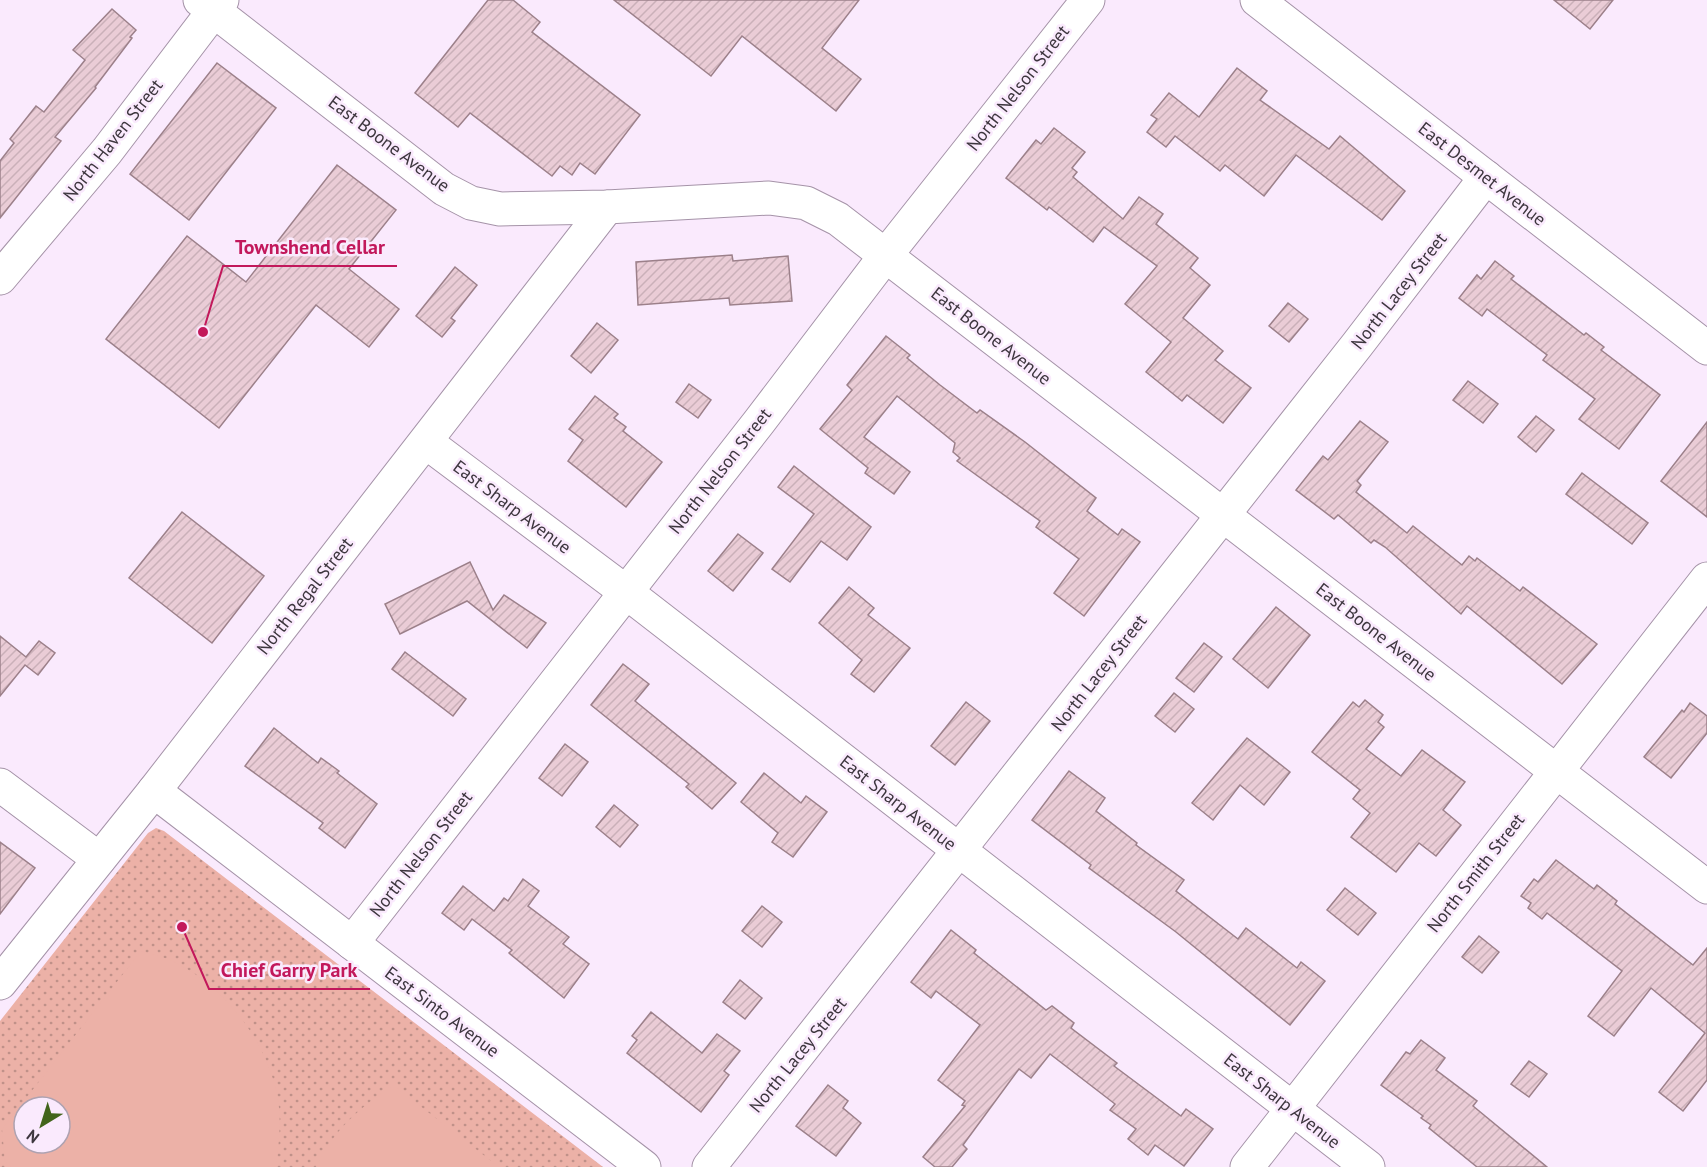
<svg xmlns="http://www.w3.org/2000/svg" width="1707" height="1167" viewBox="0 0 1707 1167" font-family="'PT Sans',sans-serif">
<defs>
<pattern id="grass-dots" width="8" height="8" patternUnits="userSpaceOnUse" patternTransform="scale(1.5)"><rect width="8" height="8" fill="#ecb1a7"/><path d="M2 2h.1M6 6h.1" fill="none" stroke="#c09189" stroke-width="1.8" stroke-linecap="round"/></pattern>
<pattern id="building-hatch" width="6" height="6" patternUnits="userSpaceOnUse" patternTransform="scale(1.5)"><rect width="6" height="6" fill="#eaccd6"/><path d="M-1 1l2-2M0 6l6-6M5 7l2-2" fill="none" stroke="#cab0b9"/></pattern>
</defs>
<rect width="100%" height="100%" fill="#faeafd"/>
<path fill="url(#grass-dots)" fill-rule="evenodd" d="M 156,828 L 164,831 L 603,1167 L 0,1167 L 0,1021 L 148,833 ZM 24,1107 L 60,1107 L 60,1143 L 24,1143 Z"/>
<g fill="#ecb1a7" fill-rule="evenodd">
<path d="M 141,951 C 154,955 169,958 180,965 C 227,990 266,1042 277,1094 C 282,1118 279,1143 276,1167 L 12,1167 L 5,1162 L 2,1129 ZM 24,1107 L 60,1107 L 60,1143 L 24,1143 Z"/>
<path d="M 393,1085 L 499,1167 L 316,1167 C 332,1131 361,1107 393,1085 Z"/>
</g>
<g fill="url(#building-hatch)" stroke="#9c808a" stroke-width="1.5">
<path d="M 488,0 L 513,0 L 540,22 L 532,32 L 640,115 L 595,174 L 580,163 L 572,175 L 560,166 L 552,176 L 470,113 L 458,127 L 415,93 Z"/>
<path d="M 614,0 L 859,0 L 822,48 L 861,79 L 836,111 L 742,36 L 711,76 Z"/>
<path d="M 1554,0 L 1613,0 L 1590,29 Z"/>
<path d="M 112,9 L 136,30 L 130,37 L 132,38 L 95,87 L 96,88 L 55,137 L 61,141 L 0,218 L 0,161 L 14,143 L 10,139 L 36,106 L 44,112 L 85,60 L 73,50 Z"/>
<path d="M 217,63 L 276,108 L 189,220 L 130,174 Z"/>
<path d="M 1237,68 L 1267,91 L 1260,100 L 1329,149 L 1340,136 L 1405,191 L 1382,220 L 1296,155 L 1264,196 L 1225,165 L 1220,171 L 1175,136 L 1166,147 L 1147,132 L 1157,119 L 1151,115 L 1169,93 L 1199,117 Z"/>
<path d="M 1054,128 L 1085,152 L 1072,168 L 1077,172 L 1073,177 L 1123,219 L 1139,197 L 1163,214 L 1156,224 L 1198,258 L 1190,268 L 1210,285 L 1183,318 L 1223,351 L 1215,360 L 1251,388 L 1223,423 L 1187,395 L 1182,401 L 1146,372 L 1171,342 L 1125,304 L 1157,266 L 1104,227 L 1093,242 L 1049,207 L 1047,210 L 1006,178 L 1036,140 L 1041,144 Z"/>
<path d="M 337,165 L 396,210 L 349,269 L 399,309 L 369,347 L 316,305 L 219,428 L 106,339 L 187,236 L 246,282 Z"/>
<path d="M 732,255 L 733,261 L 788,256 L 792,301 L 730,305 L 729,298 L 638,305 L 636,262 Z"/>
<path d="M 1495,261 L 1514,276 L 1511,279 L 1584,335 L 1586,333 L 1604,347 L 1601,350 L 1660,395 L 1619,449 L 1579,419 L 1595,399 L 1543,360 L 1547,355 L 1487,309 L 1482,316 L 1459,298 L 1477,275 L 1481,279 Z"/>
<path d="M 455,267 L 477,285 L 451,318 L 455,321 L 442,337 L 416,316 Z"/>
<path d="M 1288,303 L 1308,319 L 1289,342 L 1269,326 Z"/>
<path d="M 597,323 L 618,340 L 591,373 L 571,356 Z"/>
<path d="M 886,336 L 910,355 L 907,358 L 940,385 L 977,413 L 980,410 L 1025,442 L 1096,498 L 1087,511 L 1118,535 L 1122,529 L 1140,542 L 1084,616 L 1054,593 L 1079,559 L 1036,527 L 1040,521 L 957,461 L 960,458 L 953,452 L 955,443 L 897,396 L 864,437 L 910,472 L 894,494 L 865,473 L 868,468 L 820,429 L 852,390 L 847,385 Z"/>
<path d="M 1468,381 L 1498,404 L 1483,423 L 1453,400 Z"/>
<path d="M 689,384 L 711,400 L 698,418 L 676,402 Z"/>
<path d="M 595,396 L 618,414 L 614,418 L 626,427 L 623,431 L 662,462 L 626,507 L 568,461 L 583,440 L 569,429 Z"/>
<path d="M 1536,416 L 1554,430 L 1536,452 L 1518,437 Z"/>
<path d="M 1360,421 L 1388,442 L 1357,481 L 1361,485 L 1356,492 L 1407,533 L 1413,526 L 1462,565 L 1469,556 L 1475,561 L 1477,558 L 1520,591 L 1523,587 L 1597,644 L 1562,684 L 1467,606 L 1461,614 L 1385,547 L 1374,540 L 1371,543 L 1338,515 L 1334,519 L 1296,490 L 1323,456 L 1328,460 Z"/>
<path d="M 1707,422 L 1707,517 L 1661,481 Z"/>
<path d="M 794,466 L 871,527 L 847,560 L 821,541 L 790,582 L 772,569 L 814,514 L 778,487 Z"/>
<path d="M 1582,473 L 1648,523 L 1632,544 L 1566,494 Z"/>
<path d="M 182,512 L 264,576 L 212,643 L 129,578 Z"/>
<path d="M 738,534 L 763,553 L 733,591 L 708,571 Z"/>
<path d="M 470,562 L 493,610 L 504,595 L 546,623 L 527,648 L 467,601 L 400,634 L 385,604 Z"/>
<path d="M 849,587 L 874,608 L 868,615 L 910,648 L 874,692 L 851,674 L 862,660 L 819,623 Z"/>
<path d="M 1276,607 L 1310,635 L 1268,688 L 1233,659 Z"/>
<path d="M 0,636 L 26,657 L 39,641 L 55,653 L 38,675 L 25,665 L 0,696 Z"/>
<path d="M 1204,643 L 1222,657 L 1194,692 L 1176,678 Z"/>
<path d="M 405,652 L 466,699 L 453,716 L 392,669 Z"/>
<path d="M 623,664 L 649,684 L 635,701 L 736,783 L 712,809 L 686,787 L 689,784 L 591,705 Z"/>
<path d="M 1174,693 L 1194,709 L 1175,732 L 1155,716 Z"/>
<path d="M 1365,700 L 1383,715 L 1378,722 L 1384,727 L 1366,749 L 1401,776 L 1422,750 L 1465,782 L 1443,810 L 1461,825 L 1436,856 L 1419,843 L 1396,872 L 1351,837 L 1370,813 L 1353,799 L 1360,790 L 1312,752 L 1353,702 L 1359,707 Z"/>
<path d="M 966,702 L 990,721 L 955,765 L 931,746 Z"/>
<path d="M 1690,703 L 1707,716 L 1707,733 L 1671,778 L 1644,757 L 1682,710 L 1684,712 Z"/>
<path d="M 274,728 L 318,763 L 321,758 L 339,771 L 337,773 L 377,804 L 345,848 L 319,828 L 323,823 L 245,766 Z"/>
<path d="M 1247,738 L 1290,772 L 1264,805 L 1240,785 L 1213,820 L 1192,803 Z"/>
<path d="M 565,744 L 588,762 L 562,796 L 539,778 Z"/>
<path d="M 1069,771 L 1105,798 L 1096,811 L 1137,843 L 1136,845 L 1184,880 L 1176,891 L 1238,939 L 1246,928 L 1297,968 L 1301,962 L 1325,981 L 1290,1025 L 1176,932 L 1089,868 L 1091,865 L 1032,820 Z"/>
<path d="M 764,773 L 801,803 L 806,796 L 827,812 L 793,857 L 772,842 L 778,833 L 741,802 Z"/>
<path d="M 614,805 L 638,825 L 620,847 L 596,827 Z"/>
<path d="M 0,842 L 35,868 L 0,914 Z"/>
<path d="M 1556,860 L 1594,889 L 1597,885 L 1617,901 L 1615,904 L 1693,965 L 1707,948 L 1707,1080 L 1683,1111 L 1659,1092 L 1705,1033 L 1651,988 L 1614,1036 L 1588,1016 L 1622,971 L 1547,913 L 1542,919 L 1528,908 L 1531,903 L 1521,896 L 1534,879 L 1538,882 Z"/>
<path d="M 523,879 L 539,891 L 528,906 L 569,937 L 563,944 L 589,964 L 564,998 L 509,953 L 512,950 L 472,919 L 464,930 L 442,913 L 463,886 L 494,911 L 504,898 L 508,901 Z"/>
<path d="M 1345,888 L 1376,913 L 1358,935 L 1327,910 Z"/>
<path d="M 762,906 L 782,922 L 762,947 L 742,931 Z"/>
<path d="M 951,930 L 976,950 L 974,953 L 984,961 L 1046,1010 L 1052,1006 L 1074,1023 L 1071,1028 L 1117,1063 L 1114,1066 L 1181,1116 L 1186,1109 L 1213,1129 L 1184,1166 L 1155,1145 L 1148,1155 L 1128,1139 L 1136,1129 L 1110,1110 L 1115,1104 L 1050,1054 L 1031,1078 L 1019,1069 L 963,1145 L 967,1149 L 952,1167 L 935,1167 L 923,1157 L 965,1106 L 962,1105 L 965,1101 L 938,1080 L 980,1025 L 936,991 L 931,998 L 911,982 Z"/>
<path d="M 1479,936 L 1499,952 L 1482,973 L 1462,957 Z"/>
<path d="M 740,980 L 762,998 L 745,1019 L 723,1002 Z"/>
<path d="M 651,1012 L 702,1053 L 717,1034 L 740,1051 L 724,1071 L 729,1075 L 701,1112 L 627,1053 L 637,1040 L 632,1036 Z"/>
<path d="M 1421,1040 L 1445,1058 L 1436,1070 L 1477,1101 L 1473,1106 L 1547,1167 L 1477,1167 L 1429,1128 L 1431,1125 L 1421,1118 L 1423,1116 L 1381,1085 L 1406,1052 L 1410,1054 Z"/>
<path d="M 1529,1061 L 1547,1074 L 1529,1097 L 1511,1084 Z"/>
<path d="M 828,1085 L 848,1101 L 843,1108 L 861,1123 L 836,1156 L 796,1126 Z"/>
</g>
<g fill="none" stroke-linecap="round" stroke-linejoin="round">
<defs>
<g id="minor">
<path d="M 200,0 L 444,189 L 471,203 L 500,209 L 607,207 L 769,198 L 806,203 L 838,219 L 1707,887"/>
<path d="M 1257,0 L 1707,348"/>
<path d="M 0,278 L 107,151 L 222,0"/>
<path d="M 426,442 L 626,592 L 1368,1167"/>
<path d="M 0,785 L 99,859"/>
<path d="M 154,791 L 644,1167"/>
<path d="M 352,943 L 759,422 L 886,255 L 1088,0"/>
<path d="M 0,983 L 154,791 L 607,207"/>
<path d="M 709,1167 L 1357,345 L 1486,177"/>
<path d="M 1247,1167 L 1707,579"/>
</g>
</defs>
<use href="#minor" stroke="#a593a8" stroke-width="35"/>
<use href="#minor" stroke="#fff" stroke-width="33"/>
</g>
<g text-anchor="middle" stroke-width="5" stroke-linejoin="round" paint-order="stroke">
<g font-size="18" fill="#3d363e" stroke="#faeafd">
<text transform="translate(1018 88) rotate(-52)" y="6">North Nelson Street</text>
<text transform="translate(113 140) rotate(-52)" y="6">North Haven Street</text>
<text transform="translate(389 144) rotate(37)" y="6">East Boone Avenue</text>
<text transform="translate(1482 174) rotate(38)" y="6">East Desmet Avenue</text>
<text transform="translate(1399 291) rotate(-52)" y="6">North Lacey Street</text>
<text transform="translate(991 336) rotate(38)" y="6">East Boone Avenue</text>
<text transform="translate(720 471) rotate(-52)" y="6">North Nelson Street</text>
<text transform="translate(512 507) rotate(37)" y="6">East Sharp Avenue</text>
<text transform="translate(305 596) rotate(-52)" y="6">North Regal Street</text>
<text transform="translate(1376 632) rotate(38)" y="6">East Boone Avenue</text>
<text transform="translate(1099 673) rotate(-52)" y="6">North Lacey Street</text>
<text transform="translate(898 803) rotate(38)" y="6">East Sharp Avenue</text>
<text transform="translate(421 854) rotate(-52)" y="6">North Nelson Street</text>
<text transform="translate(1476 873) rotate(-52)" y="6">North Smith Street</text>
<text transform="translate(442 1012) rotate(37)" y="6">East Sinto Avenue</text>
<text transform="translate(798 1055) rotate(-51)" y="6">North Lacey Street</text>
<text transform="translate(1282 1101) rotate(38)" y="6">East Sharp Avenue</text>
</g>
</g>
<path fill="none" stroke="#c2185b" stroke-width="2" d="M203 332L223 266H397M182 927L209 989H370"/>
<g fill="#c2185b" stroke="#faeafd" stroke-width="2">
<circle cx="203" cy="332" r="6"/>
<circle cx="182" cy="927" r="6"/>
</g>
<g font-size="20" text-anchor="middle" font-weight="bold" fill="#c2185b" stroke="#faeafd" stroke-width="5" stroke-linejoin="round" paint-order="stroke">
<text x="310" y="254">Townshend Cellar</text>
<text x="289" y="977">Chief Garry Park</text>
</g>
<g transform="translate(42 1125) rotate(218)"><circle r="28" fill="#faeafd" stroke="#aea2b1" stroke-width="1.5"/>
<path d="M0-4.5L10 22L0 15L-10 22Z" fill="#42641b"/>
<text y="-9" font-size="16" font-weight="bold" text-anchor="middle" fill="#3d363e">N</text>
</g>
</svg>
